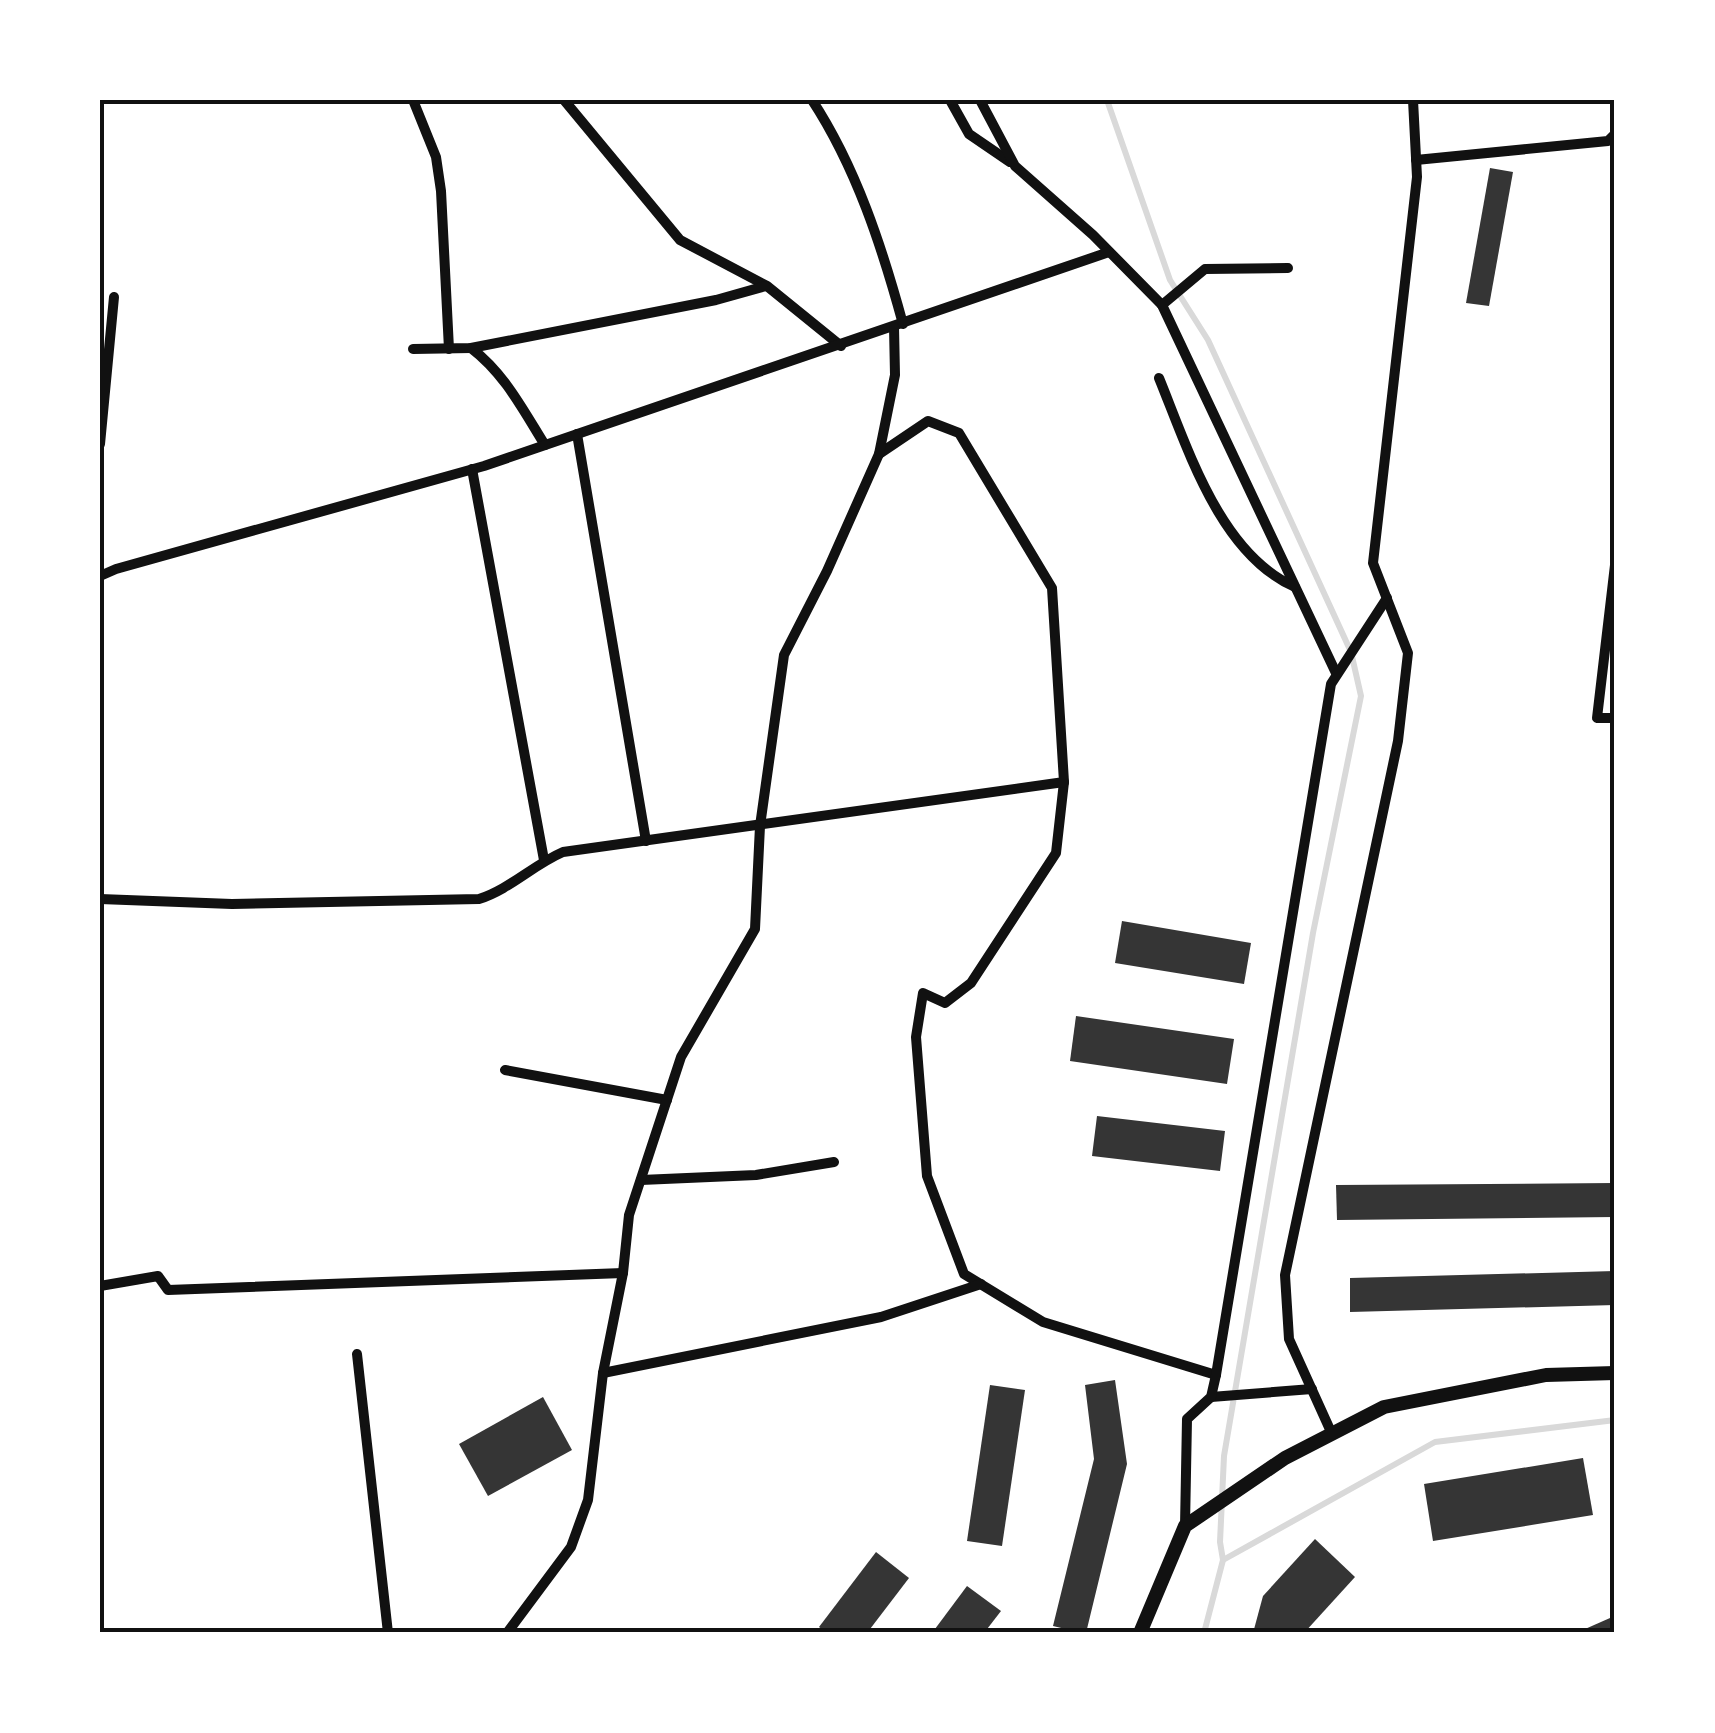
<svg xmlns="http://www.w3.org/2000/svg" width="1715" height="1733" viewBox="0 0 1715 1733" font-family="Overpass,sans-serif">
<rect width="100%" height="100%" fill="#fff"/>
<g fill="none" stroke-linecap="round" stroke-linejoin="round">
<g stroke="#d9d9d9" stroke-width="6">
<path d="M 1107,100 L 1170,280 L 1208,340 L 1351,652 L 1361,696 L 1313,933 L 1224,1456 L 1220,1542 L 1223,1560 L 1204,1633"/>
<path d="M 1223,1560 L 1435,1442 L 1615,1420"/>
</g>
</g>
<g fill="#353535">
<path d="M 1490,168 L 1513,172 L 1489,306 L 1466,303 Z"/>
<path d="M 1122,921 L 1251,943 L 1244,984 L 1115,963 Z"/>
<path d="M 1076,1016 L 1234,1039 L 1227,1084 L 1070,1061 Z"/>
<path d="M 1097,1116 L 1225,1131 L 1220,1171 L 1092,1156 Z"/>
<path d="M 1615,1183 L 1615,1217 L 1337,1220 L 1336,1185 Z"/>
<path d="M 1615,1271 L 1615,1305 L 1350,1312 L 1350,1278 Z"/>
<path d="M 1115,1380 L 1127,1464 L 1086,1633 L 1082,1633 L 1053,1626 L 1094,1459 L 1085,1385 Z"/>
<path d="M 990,1385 L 1025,1390 L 1002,1546 L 967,1541 Z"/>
<path d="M 543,1397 L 572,1450 L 488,1496 L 459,1444 Z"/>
<path d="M 1583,1458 L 1593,1515 L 1433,1541 L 1424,1484 Z"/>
<path d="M 1315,1539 L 1355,1577 L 1304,1633 L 1253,1633 L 1263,1596 Z"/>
<path d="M 876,1552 L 909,1578 L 867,1633 L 827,1633 L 819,1627 Z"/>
<path d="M 967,1586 L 1001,1611 L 984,1633 L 932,1633 Z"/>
<path d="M 1610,1618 L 1615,1633 L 1576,1633 Z"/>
</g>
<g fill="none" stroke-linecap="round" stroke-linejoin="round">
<g stroke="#111" stroke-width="10">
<path d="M 413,100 L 436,157 L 441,191 L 449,349"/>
<path d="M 564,100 L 680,240 L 767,286 L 841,346"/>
<path d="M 812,100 C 856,167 882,247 903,324"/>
<path d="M 950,100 L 969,134 L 1010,162"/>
<path d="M 980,100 L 1015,166 L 1093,235 L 1162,305"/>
<path d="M 1416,160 L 1608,141 L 1615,134"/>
<path d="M 1288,268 L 1205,269 L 1162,305 L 1336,673"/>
<path d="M 471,348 C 505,374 523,410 545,445"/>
<path d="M 413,349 L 471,348 L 716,300 L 766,286"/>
<path d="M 1159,378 C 1188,449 1220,554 1295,587"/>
<path d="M 577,434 L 646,841"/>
<path d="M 100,444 L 114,297"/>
<path d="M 472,469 L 544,860"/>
<path d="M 1615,565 L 1597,718 L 1615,718"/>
<path d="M 100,576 L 116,569 L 484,466 L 1109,252"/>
<path d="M 1064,782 L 1056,853 L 971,983 L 945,1003 L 923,993 L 916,1037 L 927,1176 L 964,1274 L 1043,1322 L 1216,1375"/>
<path d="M 100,899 L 232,904 L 479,899 C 510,889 533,865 563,852 L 1064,782 L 1052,588 L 959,433 L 928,421 L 879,454"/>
<path d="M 505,1070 L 667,1100"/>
<path d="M 641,1180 L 756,1175 L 834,1162"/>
<path d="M 100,1286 L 158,1276 L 168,1290 L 623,1273"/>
<path d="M 357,1354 L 388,1633"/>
<path d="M 603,1373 L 881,1317 L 981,1284"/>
<path d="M 1211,1397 L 1312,1389"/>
<path d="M 1332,1434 L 1289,1339 L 1285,1275 L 1398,741 L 1408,653 L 1373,563 L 1417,177 L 1413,100"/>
<path d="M 1185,1526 L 1187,1419 L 1211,1397 L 1216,1375 L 1331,684 L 1387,598"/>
<path d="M 507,1633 L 571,1547 L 588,1500 L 603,1373 L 623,1273 L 629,1215 L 681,1057 L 755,929 L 760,826 L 784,655 L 827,571 L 879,454 L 895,375 L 894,327"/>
</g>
<path stroke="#111" stroke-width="14" d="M 1140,1633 L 1185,1526 L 1285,1458 L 1384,1407 L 1546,1375 L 1615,1373"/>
</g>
<rect width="1715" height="1733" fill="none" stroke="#ffffff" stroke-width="205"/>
<rect x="102" y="102" width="1510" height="1528" fill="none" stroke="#111" stroke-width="4"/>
</svg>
